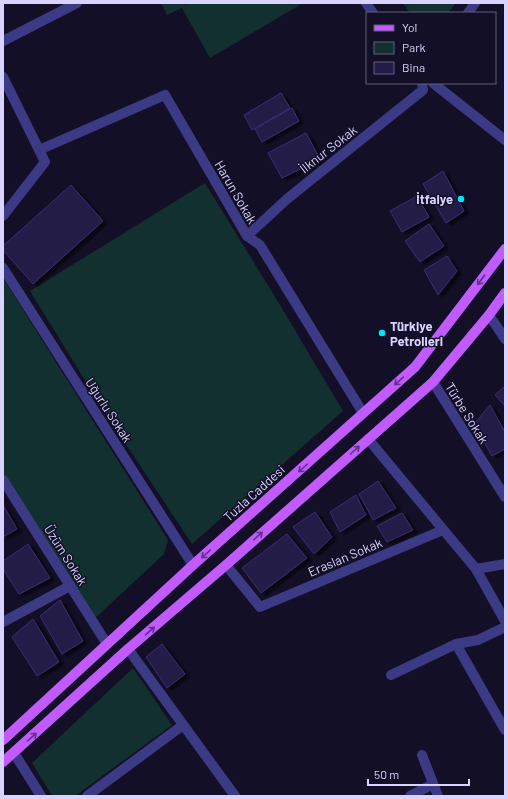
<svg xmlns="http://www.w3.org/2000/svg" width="508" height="799" viewBox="0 0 508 799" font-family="Barlow,sans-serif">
<defs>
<filter id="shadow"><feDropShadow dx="4.5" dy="2.5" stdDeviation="1" flood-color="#0009"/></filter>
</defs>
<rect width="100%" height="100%" fill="#130f26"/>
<g fill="#12302f">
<path d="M 161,3 L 184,3 L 185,5 L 189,3 L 303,3 L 210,58 L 182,8 L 167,15 Z"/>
<path d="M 403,3 L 456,3 L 448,13 L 410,13 Z"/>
<path d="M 205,183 L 277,300 L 343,411 L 192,544 L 102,408 L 30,291 Z"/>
<path d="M 3,278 L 168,540 L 164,554 L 92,621 L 3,474 Z"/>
<path d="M 133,668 L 172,725 L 75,796 L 52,796 L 32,763 Z"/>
</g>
<g fill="#241b47" stroke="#3b2d73" filter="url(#shadow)">
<path d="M 281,93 L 290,108 L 252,130 L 244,115 Z"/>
<path d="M 292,108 L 299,121 L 262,142 L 255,129 Z"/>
<path d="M 306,133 L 320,159 L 282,178 L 268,153 Z"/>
<path d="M 443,171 L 464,211 L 446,223 L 423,184 Z"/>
<path d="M 71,185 L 103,221 L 33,284 L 3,250 L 3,246 Z"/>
<path d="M 417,196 L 429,217 L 402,232 L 390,211 Z"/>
<path d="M 429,224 L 444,246 L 420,262 L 405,241 Z"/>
<path d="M 447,256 L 457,271 L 438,295 L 424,270 Z"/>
<path d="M 505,386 L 505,406 L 495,395 Z"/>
<path d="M 490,405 L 505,432 L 505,449 L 492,456 L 474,424 Z"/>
<path d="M 378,481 L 396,508 L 373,520 L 359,494 Z"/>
<path d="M 356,495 L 366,515 L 340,532 L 330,512 Z"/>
<path d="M 3,505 L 17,529 L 3,537 Z"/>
<path d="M 315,512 L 332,537 L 314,554 L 293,527 Z"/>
<path d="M 402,513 L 413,530 L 387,542 L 377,526 Z"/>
<path d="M 287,534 L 307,558 L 261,593 L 242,568 Z"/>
<path d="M 28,544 L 50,578 L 19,594 L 3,569 L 3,561 Z"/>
<path d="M 60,600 L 83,641 L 62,654 L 40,616 Z"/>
<path d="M 33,619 L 59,662 L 37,676 L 12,637 Z"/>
<path d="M 162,644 L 185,674 L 167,688 L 146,657 Z"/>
</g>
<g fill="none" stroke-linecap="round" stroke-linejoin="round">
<g stroke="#3d3a85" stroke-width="10">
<path d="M 366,3 L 373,13"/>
<path d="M 468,13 L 475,3"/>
<path d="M 3,41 L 77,3"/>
<path d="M 3,77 L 45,162 L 3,216"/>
<path d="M 433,83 L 505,140"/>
<path d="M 39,150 L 165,95 L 247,236 L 260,245 L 363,413"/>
<path d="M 247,236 L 287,199 L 423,90 L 422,83"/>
<path d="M 3,268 L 193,565"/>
<path d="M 489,315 L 505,339"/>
<path d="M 433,382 L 505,497"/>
<path d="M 368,439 L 476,569 L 505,621"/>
<path d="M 3,480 L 107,644"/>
<path d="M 226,565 L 260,607 L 443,530"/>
<path d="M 476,569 L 505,564"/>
<path d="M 3,622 L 70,586"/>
<path d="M 456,644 L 505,730"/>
<path d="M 128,649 L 235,796"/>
<path d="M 391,675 L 456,644 L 478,640 L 505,627"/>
<path d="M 14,753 L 41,796"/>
<path d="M 422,755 L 438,796"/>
<path d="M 87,796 L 183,725"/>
<path d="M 410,796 L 433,784"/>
</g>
<g stroke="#c25bff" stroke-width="10">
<path d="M 3,740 L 193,565 L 415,367 L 505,249"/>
<path d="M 3,762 L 128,649 L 226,565 L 433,382 L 489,315 L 505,293"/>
</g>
</g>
<defs><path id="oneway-shaft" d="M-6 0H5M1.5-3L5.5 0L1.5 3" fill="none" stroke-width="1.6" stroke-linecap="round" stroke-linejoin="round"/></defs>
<g stroke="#623188">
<use href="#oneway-shaft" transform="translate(481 280) rotate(127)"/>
<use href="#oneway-shaft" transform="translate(399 381) rotate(138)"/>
<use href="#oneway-shaft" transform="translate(355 450) rotate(-42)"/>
<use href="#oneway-shaft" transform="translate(303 468) rotate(138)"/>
<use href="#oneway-shaft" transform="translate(258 536) rotate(-42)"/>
<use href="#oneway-shaft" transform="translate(206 554) rotate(138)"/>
<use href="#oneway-shaft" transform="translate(150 631) rotate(-41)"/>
<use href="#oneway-shaft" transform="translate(32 737) rotate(-42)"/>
</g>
<g fill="#00e5ff" stroke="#130f26" stroke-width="1.5">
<circle cx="461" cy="199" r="4"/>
<circle cx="382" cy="333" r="4"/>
</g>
<g text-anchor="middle" stroke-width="3" stroke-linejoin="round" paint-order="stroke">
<g font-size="13" fill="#d9d4ff" stroke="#130f26">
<text transform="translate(328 149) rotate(-38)" y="5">İlknur Sokak</text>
<text transform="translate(236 192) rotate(60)" y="5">Harun Sokak</text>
<text transform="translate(109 410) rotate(57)" y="5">Uğurlu Sokak</text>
<text transform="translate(467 413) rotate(58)" y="5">Türbe Sokak</text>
<text transform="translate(254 493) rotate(-42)" y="5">Tuzla Caddesi</text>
<text transform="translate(66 555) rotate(58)" y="5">Üzüm Sokak</text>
<text transform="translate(345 557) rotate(-23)" y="5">Eraslan Sokak</text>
</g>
<g font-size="13" font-weight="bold" fill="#d9d4ff" stroke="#130f26" text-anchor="end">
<text x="453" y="204">İtfaiye</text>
<text x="390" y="331" text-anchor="start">Türkiye<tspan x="390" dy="15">Petrolleri</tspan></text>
</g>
</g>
<rect width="508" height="799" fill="none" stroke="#d9d4ff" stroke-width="8"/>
<rect x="366" y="12" width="130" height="72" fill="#130f26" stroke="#625e7d"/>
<rect x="374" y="25" width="20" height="6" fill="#c25bff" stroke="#625e7d"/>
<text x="402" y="32" font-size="12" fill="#d9d4ff">Yol</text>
<rect x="374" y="42" width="20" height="12" fill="#12302f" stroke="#625e7d"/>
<text x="402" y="52" font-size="12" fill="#d9d4ff">Park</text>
<rect x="374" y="62" width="20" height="12" fill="#241b47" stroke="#625e7d"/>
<text x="402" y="72" font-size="12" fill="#d9d4ff">Bina</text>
<path d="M368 779v6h101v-6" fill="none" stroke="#d9d4ff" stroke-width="2"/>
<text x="374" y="779" font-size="12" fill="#d9d4ff" stroke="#130f26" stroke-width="3" paint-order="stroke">50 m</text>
</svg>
